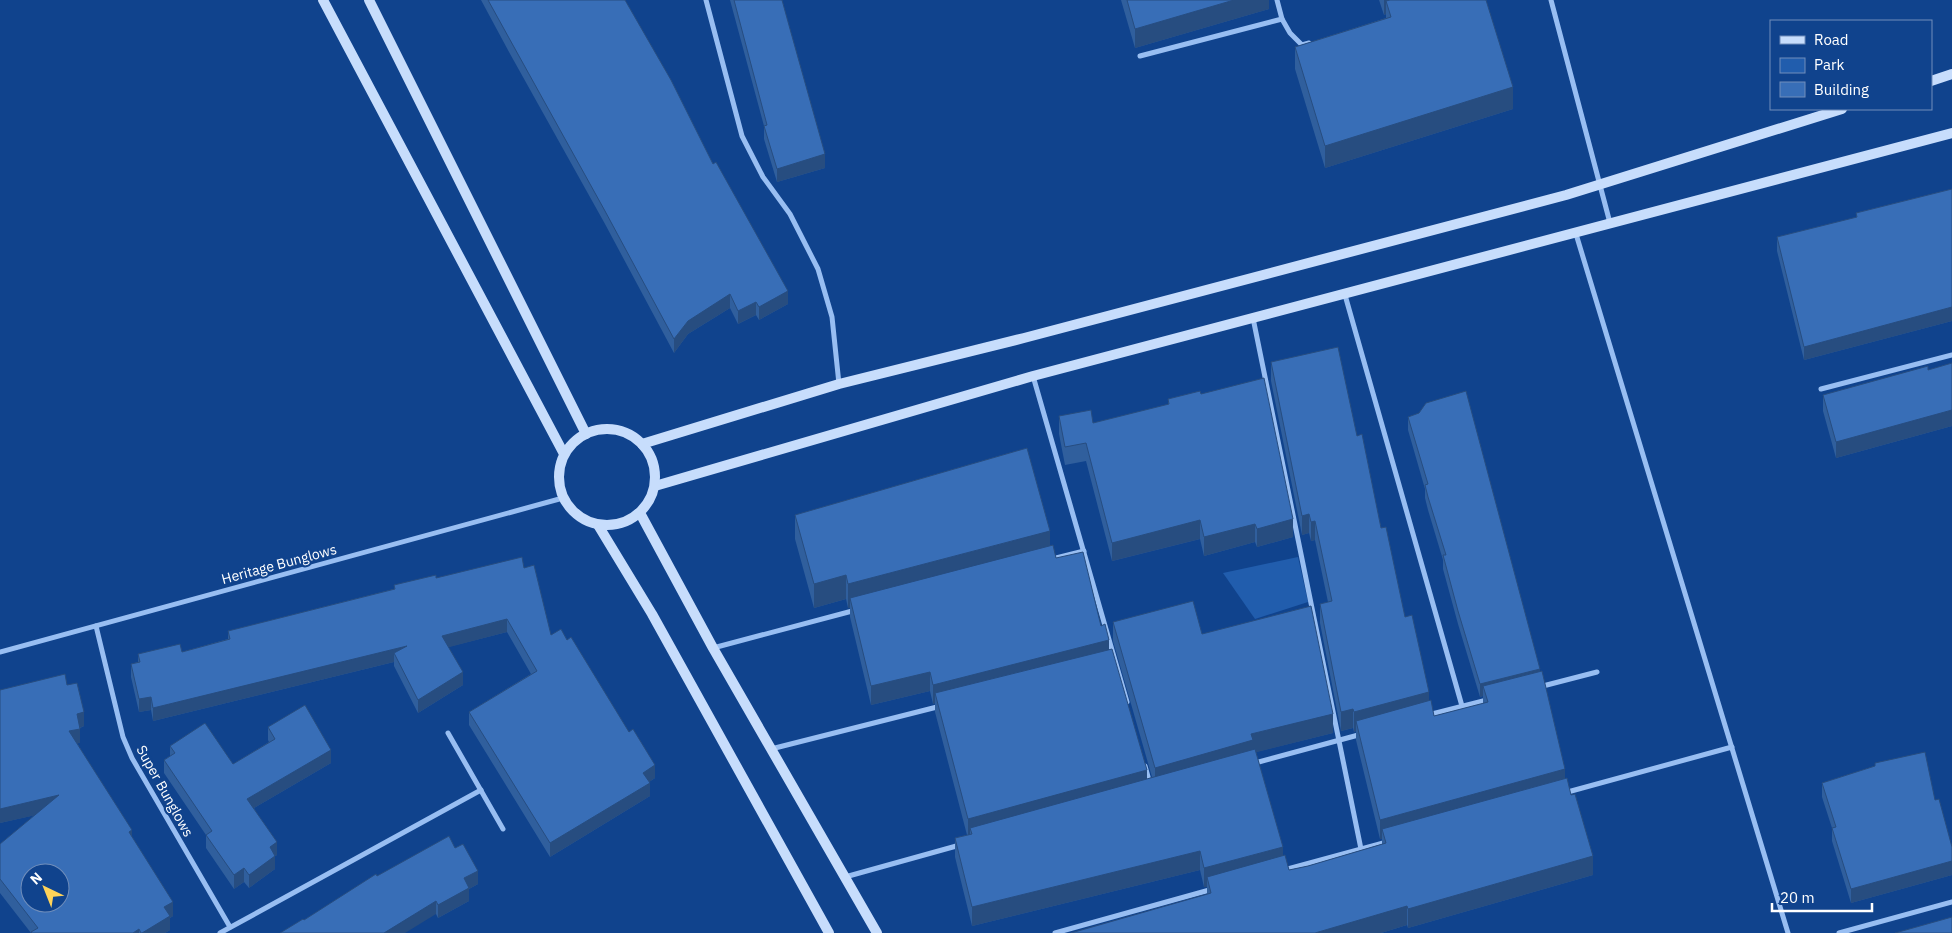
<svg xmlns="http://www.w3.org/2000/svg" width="1952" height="933" viewBox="0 0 1952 933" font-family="'IBM Plex Sans',sans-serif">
<rect width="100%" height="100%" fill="#10438d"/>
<path fill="#215dad" d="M 1298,557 L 1308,602 L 1255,619 L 1223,573 Z"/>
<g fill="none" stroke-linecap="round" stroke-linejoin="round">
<g stroke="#98bef2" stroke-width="5">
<path d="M 706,0 L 742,136 L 763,177 L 790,214 L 818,269 L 832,317 L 839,384"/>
<path d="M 1551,0 L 1610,223"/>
<path d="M 1282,19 L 1290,33 L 1302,45 L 1309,43"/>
<path d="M 1140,56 L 1282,19 L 1277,0"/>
<path d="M 1576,234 L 1788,933"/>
<path d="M 1345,295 L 1462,706"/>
<path d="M 1253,318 L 1361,849"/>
<path d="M 1033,376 L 1127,702"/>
<path d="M 1821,389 L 1952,355"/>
<path d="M 1056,558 L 1084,551"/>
<path d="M 96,626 L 123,737 L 132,758 L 230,927"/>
<path d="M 713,648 L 856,610"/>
<path d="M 0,652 L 563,498"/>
<path d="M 1539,687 L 1597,672"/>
<path d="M 1428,715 L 1487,700"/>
<path d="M 448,733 L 503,829"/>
<path d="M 771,749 L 941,706"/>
<path d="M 1255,763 L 1362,734"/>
<path d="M 1145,766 L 1150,784"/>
<path d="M 1564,793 L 1732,747"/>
<path d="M 1284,870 L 1387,842"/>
<path d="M 845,877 L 960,845"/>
<path d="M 220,933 L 481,790"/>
<path d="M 1055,933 L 1213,889"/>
<path d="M 1839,933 L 1952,902"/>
</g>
<g stroke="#c7ddfc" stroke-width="10">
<path d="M 323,0 L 564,454"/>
<path d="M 369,0 L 586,434"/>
<path d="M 1931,81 L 1952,74"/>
<circle cx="607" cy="477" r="48"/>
<path d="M 642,444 L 839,384 L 1024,338 L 1566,195 L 1842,109"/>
<path d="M 655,486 L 1033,376 L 1952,133"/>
<path d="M 640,513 L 713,648 L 877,933"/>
<path d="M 598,525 L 652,614 L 829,933"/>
</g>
</g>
<g fill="#305f9d">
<path d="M 481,0 L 625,0 L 788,304 L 759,320 L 756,315 L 738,324 L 730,308 L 688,334 L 674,353 L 605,224 L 509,52 Z"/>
<path d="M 730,0 L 782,0 L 825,168 L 777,182 L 764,139 L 764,126 Z"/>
<path d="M 1121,0 L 1269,0 L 1269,9 L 1135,48 Z"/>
<path d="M 1379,0 L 1486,0 L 1513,109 L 1325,168 L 1295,69 L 1295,47 L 1386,18 L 1386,14 L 1384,15 Z"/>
<path d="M 1952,189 L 1952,321 L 1804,360 L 1777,251 L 1777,237 L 1856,218 L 1856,213 Z"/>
<path d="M 1271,362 L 1357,436 L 1405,617 L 1429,701 L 1434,716 L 1483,704 L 1483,696 L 1480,697 L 1458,624 L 1443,569 L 1443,560 L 1428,510 L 1425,498 L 1425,489 L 1408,430 L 1408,417 L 1540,672 L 1565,778 L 1571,795 L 1593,875 L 1408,928 L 1407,925 L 1381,933 L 1071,933 L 1207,895 L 1207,887 L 1204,887 L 1200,870 L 972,926 L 955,857 L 955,838 L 967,835 L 935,712 L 935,703 L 933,704 L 930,691 L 871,705 L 850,617 L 850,608 L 848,608 L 846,599 L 814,608 L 795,539 L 795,515 L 1050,545 L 1056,558 L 1101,626 L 1109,649 L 1147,779 L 1152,777 L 1113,641 L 1113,622 L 1202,634 L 1333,733 L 1256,752 L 1283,856 L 1289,870 L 1308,866 L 1382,844 L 1382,839 L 1380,839 L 1356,740 L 1356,731 L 1354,732 L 1353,728 L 1341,731 L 1320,623 L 1320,604 L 1328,602 L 1315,540 L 1311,541 L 1309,533 L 1302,535 L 1271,381 Z"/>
<path d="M 1952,363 L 1952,426 L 1836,458 L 1823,411 L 1823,395 L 1928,370 Z"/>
<path d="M 1201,394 L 1293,537 L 1257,547 L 1255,542 L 1204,556 L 1200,539 L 1112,561 L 1086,461 L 1065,465 L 1059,434 L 1059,416 L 1093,423 L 1168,405 L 1168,399 Z"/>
<path d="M 524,568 L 551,635 L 567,640 L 655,778 L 649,782 L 650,796 L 550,857 L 469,725 L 469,712 L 531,674 L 507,632 L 448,647 L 463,685 L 418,713 L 394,666 L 394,662 L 153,721 L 151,710 L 139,712 L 131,677 L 131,664 L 138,662 L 138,654 L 182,652 L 228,639 L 228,631 L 394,589 L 394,585 L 436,578 Z"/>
<path d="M 67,685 L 84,726 L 80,728 L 80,743 L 77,743 L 132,837 L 173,916 L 170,918 L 170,930 L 165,933 L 31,933 L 0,893 L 0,844 L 35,815 L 0,823 L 0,690 Z"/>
<path d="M 268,727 L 331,763 L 254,808 L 277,855 L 275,856 L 275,869 L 249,888 L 244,882 L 234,889 L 206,848 L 206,835 L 164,773 L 164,760 L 170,756 L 170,746 L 233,764 L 269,742 L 268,740 Z"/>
<path d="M 1875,763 L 1935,800 L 1952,847 L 1952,875 L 1851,903 L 1832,841 L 1832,828 L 1822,797 L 1822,783 L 1875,766 Z"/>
<path d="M 455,848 L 478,884 L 469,889 L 469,901 L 438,918 L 436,914 L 304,920 L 377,876 Z"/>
</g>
<g fill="#274d80">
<path d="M 1234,0 L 1269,0 L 1269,9 L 1135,48 L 1135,29 Z"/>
<path d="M 1384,0 L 1432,0 L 1386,1 L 1386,14 L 1384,15 Z"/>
<path d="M 1513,87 L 1513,109 L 1325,168 L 1325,146 Z"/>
<path d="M 825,154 L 825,168 L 777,182 L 777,169 Z"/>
<path d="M 788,291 L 788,304 L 759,320 L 759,307 Z"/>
<path d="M 730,294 L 730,308 L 688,334 L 674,353 L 674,339 L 688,321 Z"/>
<path d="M 756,302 L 756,315 L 738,324 L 738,311 Z"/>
<path d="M 1952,307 L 1952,321 L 1804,360 L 1804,347 Z"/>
<path d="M 1952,410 L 1952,426 L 1836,458 L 1836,442 Z"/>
<path d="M 1309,514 L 1309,533 L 1302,535 L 1302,516 Z"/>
<path d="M 1293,519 L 1293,537 L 1257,547 L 1257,529 Z"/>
<path d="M 1200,520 L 1200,539 L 1112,561 L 1112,543 Z"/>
<path d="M 1315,521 L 1315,540 L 1311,541 L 1311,522 Z"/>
<path d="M 1255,524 L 1255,542 L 1204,556 L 1204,537 Z"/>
<path d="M 1050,531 L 1050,555 L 850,598 L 850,608 L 848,608 L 848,584 Z"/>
<path d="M 846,575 L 846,599 L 814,608 L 814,584 Z"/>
<path d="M 507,619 L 507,632 L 442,649 L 442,636 Z"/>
<path d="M 1109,640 L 1109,659 L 935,693 L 935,703 L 933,704 L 933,685 Z"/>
<path d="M 407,646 L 394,653 L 394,662 L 153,721 L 153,708 Z"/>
<path d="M 1540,669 L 1540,682 L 1483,686 L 1483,696 L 1480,697 L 1480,684 Z"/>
<path d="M 463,672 L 463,685 L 418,713 L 418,700 Z"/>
<path d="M 930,672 L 930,691 L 871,705 L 871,686 Z"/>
<path d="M 1429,692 L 1429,711 L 1356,721 L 1356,731 L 1354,732 L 1354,712 Z"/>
<path d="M 151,697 L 151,710 L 139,712 L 139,699 Z"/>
<path d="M 1353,709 L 1353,728 L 1341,731 L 1341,712 Z"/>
<path d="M 84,712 L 84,726 L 77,729 L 77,714 Z"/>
<path d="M 1333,714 L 1333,733 L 1253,753 L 1155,787 L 1155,768 L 1251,734 Z"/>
<path d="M 80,729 L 80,743 L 69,745 L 69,731 Z"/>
<path d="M 331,750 L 331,763 L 247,812 L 247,799 Z"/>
<path d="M 655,765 L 655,778 L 643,786 L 643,773 Z"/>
<path d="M 1565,769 L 1565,788 L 1382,829 L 1382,839 L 1380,839 L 1380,820 Z"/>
<path d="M 1147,770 L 1147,789 L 970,828 L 970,838 L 968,838 L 968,819 Z"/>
<path d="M 650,783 L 650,796 L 550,857 L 550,843 Z"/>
<path d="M 59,795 L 59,810 L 0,823 L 0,809 Z"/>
<path d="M 132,830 L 132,844 L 129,832 Z"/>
<path d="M 277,842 L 277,855 L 275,856 L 275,869 L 249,888 L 249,875 L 270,847 Z"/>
<path d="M 1283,847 L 1283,866 L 1207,877 L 1207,887 L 1204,887 L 1204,868 Z"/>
<path d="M 1200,851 L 1200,870 L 972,926 L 972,907 Z"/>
<path d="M 1593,856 L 1593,875 L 1408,928 L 1408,909 Z"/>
<path d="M 1952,861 L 1952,875 L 1851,903 L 1851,889 Z"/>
<path d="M 244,868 L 244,882 L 234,889 L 234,875 Z"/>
<path d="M 478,871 L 478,884 L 469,889 L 469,901 L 438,918 L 438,905 L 464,878 Z"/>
<path d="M 436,901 L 436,914 L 405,933 L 384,933 Z"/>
<path d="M 173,902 L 173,916 L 170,918 L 170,930 L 165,933 L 142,933 L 164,907 Z"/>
<path d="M 1407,906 L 1407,925 L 1381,933 L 1315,933 Z"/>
<path d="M 139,929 L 139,933 L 133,933 Z"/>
</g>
<g fill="#386eb7" stroke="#274d80" fill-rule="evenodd">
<path d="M 488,0 L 625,0 L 671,80 L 713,164 L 716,162 L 788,291 L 759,307 L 756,302 L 738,311 L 730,294 L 688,321 L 674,339 L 605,211 L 509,38 Z"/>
<path d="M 734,0 L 782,0 L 790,29 L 825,154 L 777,169 L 764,126 L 767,125 Z"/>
<path d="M 1127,0 L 1234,0 L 1135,29 Z"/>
<path d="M 1390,0 L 1486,0 L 1513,87 L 1325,146 L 1295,47 L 1391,17 L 1386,1 Z"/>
<path d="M 1952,189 L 1952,307 L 1804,347 L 1777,237 L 1857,217 L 1856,213 Z"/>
<path d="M 1338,347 L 1357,436 L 1362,434 L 1381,528 L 1386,527 L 1405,617 L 1412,615 L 1429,692 L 1354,712 L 1353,709 L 1341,712 L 1320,604 L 1332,601 L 1315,521 L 1311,522 L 1309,514 L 1302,516 L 1271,362 Z"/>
<path d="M 1952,363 L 1952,410 L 1836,442 L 1823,395 L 1928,366 L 1928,370 Z"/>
<path d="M 1264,378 L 1293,519 L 1257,529 L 1255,524 L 1204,537 L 1200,520 L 1112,543 L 1086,443 L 1065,447 L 1059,416 L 1091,410 L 1093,423 L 1169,404 L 1168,399 L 1200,391 L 1201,394 Z"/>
<path d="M 1466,391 L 1540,669 L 1480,684 L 1458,611 L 1443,555 L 1446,555 L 1428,497 L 1425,485 L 1428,484 L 1408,417 L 1419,413 L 1426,403 Z"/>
<path d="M 1027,448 L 1050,531 L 848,584 L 846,575 L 814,584 L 795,515 Z"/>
<path d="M 1053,545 L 1056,558 L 1083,552 L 1101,626 L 1105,624 L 1109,640 L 933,685 L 930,672 L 871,686 L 850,598 Z"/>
<path d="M 522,557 L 524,568 L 534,565 L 551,635 L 561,629 L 567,640 L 571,637 L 629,732 L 633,729 L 655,765 L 643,773 L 650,783 L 550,843 L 469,712 L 537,671 L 507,619 L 442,636 L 463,672 L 418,700 L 394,653 L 407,646 L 153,708 L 151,697 L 139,699 L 131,664 L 140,662 L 138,654 L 180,644 L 182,652 L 230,639 L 228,631 L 395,589 L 394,585 L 436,575 L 436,578 Z"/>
<path d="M 1193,601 L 1202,634 L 1311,606 L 1333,714 L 1251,734 L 1253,740 L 1155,768 L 1113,622 Z"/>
<path d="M 1112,649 L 1147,770 L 968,819 L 935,693 Z"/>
<path d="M 1542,671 L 1565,769 L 1380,820 L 1356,721 L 1431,700 L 1434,716 L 1488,702 L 1483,686 Z"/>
<path d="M 65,674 L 67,685 L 77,683 L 84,712 L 77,714 L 80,729 L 69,731 L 132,830 L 129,832 L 173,902 L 164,907 L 170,916 L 142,933 L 141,933 L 139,929 L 133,933 L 32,933 L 31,932 L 38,928 L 0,879 L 0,844 L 59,795 L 0,809 L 0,690 ZM 30,873 L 60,873 L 60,903 L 30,903 Z"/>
<path d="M 305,705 L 331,750 L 247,799 L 277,842 L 270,847 L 275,856 L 249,875 L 244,868 L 234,875 L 206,835 L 212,831 L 164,760 L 175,753 L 170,746 L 205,723 L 233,764 L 275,739 L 268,727 Z"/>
<path d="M 1255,749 L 1283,847 L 1204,868 L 1200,851 L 972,907 L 955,838 L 972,834 L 970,828 Z"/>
<path d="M 1925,752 L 1935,800 L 1939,799 L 1952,847 L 1952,861 L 1851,889 L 1832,828 L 1836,827 L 1822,783 L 1875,766 L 1875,763 Z"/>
<path d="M 1567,778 L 1571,795 L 1575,794 L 1593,856 L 1408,909 L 1407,906 L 1315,933 L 1071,933 L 1211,893 L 1207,877 L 1285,855 L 1289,870 L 1308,866 L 1386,843 L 1382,829 Z"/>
<path d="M 449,836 L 455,848 L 463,844 L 478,871 L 464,878 L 469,888 L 438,905 L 436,901 L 384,933 L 280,933 L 303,919 L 304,920 L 376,874 L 377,876 Z"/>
<path d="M 1952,917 L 1952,933 L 1895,933 Z"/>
</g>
<g text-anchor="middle" stroke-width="4.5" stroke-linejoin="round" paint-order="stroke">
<g font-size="14" fill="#fff" stroke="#10438d">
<text transform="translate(279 564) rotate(-15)" y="5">Heritage Bunglows</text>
<text transform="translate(165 791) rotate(61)" y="5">Super Bunglows</text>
</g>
</g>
<rect x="1770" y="20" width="162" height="90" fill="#10438d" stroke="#708ebb"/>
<rect x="1780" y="36" width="25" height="8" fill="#c7ddfc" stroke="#708ebb"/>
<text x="1814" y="45" font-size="15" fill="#ffffff">Road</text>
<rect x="1780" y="58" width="25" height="15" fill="#215dad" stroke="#708ebb"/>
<text x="1814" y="70" font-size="15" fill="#ffffff">Park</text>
<rect x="1780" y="82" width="25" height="15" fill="#386eb7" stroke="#708ebb"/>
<text x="1814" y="95" font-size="15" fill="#ffffff">Building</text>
<g transform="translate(45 888) rotate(317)"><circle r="24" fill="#10438d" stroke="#708ebb"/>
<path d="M0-4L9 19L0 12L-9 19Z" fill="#ffd359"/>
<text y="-8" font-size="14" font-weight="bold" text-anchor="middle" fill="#ffffff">N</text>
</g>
<path d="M1772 903v8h100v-8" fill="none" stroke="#ffffff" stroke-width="2.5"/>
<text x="1780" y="903" font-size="15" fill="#ffffff" stroke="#10438d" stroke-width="4" paint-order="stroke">20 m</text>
</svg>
